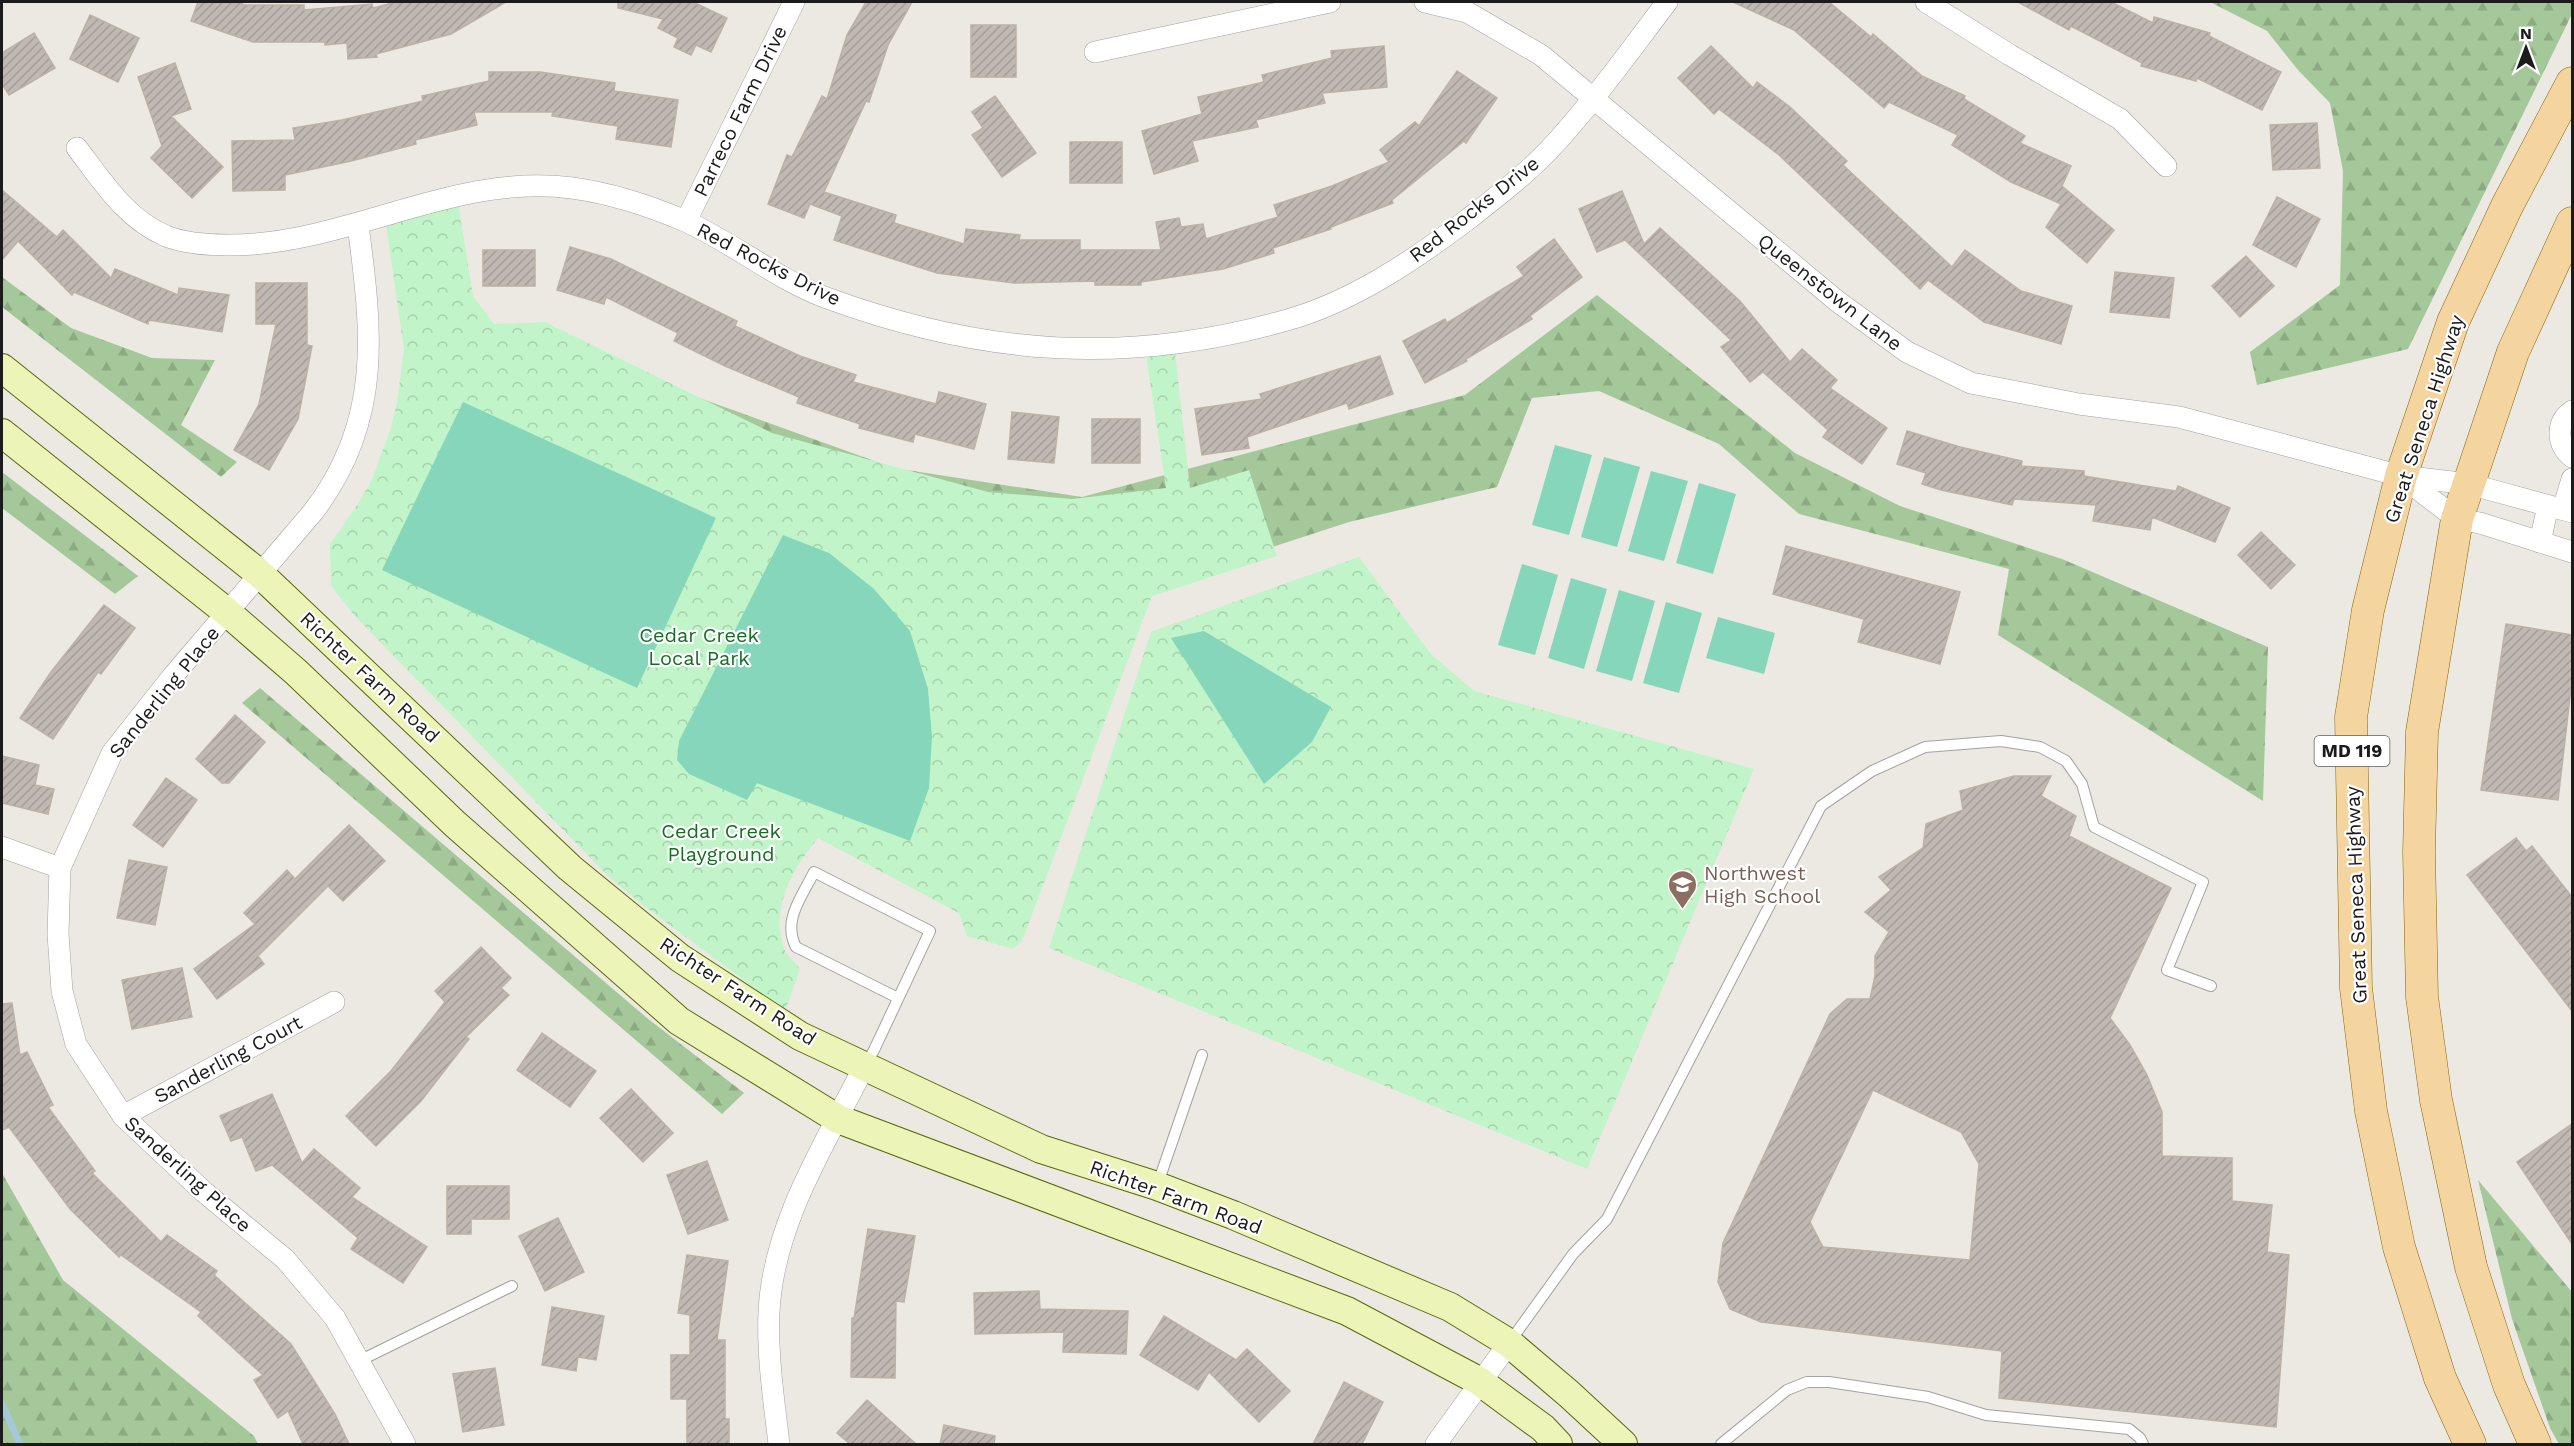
<svg xmlns="http://www.w3.org/2000/svg" width="2574" height="1446" viewBox="0 0 2574 1446" font-family="'Work Sans',sans-serif">
<defs>
<pattern id="forest-firs" width="22" height="20" patternUnits="userSpaceOnUse" patternTransform="scale(1.5)"><rect width="22" height="20" fill="#a4c899"/><path d="M5 1l3.5 6h-7zM16 11l3.5 6h-7z" fill="#8dab83"/></pattern>
<pattern id="park-crowns" width="20" height="18" patternUnits="userSpaceOnUse" patternTransform="scale(1.5)"><rect width="20" height="18" fill="#c1f4c8"/><path d="M2 6a3 3 0 1 1 6 0M12 15a3 3 0 1 1 6 0" fill="none" stroke="#a5d1ab"/></pattern>
<pattern id="building-hatch" width="6" height="6" patternUnits="userSpaceOnUse" patternTransform="scale(1.5)"><rect width="6" height="6" fill="#c0b8b2"/><path d="M-1 1l2-2M0 6l6-6M5 7l2-2" fill="none" stroke="#a49e98"/></pattern>
</defs>
<rect width="100%" height="100%" fill="#ece9e2"/>
<g fill="url(#forest-firs)">
<path d="M 2210,2 L 2572,2 L 2572,14 L 2408,349 L 2257,385 L 2250,352 L 2340,285 L 2343,171 L 2330,103 L 2298,70 L 2267,31 Z"/>
<path d="M 2,277 L 71,328 L 152,358 L 215,360 L 181,425 L 237,462 L 221,477 L 2,307 Z"/>
<path d="M 1597,295 L 1795,453 L 1900,506 L 2062,559 L 2268,647 L 2263,801 L 1998,635 L 2009,569 L 1799,514 L 1719,444 L 1599,391 L 1532,398 L 1497,487 L 1349,522 L 1147,588 L 869,517 L 691,395 L 894,468 L 1082,497 L 1465,395 Z"/>
<path d="M 2,472 L 138,576 L 115,594 L 2,508 Z"/>
<path d="M 260,688 L 647,1018 L 744,1093 L 722,1114 L 242,703 Z"/>
<path d="M 2,1173 L 63,1280 L 254,1436 L 258,1444 L 2,1444 Z"/>
<path d="M 2478,1180 L 2572,1292 L 2572,1444 L 2559,1444 L 2550,1428 L 2512,1319 Z"/>
</g>
<g fill="url(#park-crowns)">
<path d="M 457,196 L 473,296 L 494,324 L 545,322 L 772,433 L 988,492 L 1072,499 L 1166,488 L 1145,348 L 1174,343 L 1190,488 L 1249,470 L 1277,556 L 1152,596 L 1022,941 L 1013,949 L 967,936 L 959,913 L 818,838 C 793,869 771,905 783,946 C 785,954 795,962 800,969 L 785,1011 L 643,905 L 608,876 L 355,616 L 331,586 L 330,544 L 360,501 L 373,477 L 391,428 L 397,402 L 404,350 L 385,217 Z"/>
<path d="M 1359,557 L 1430,653 L 1474,691 L 1754,769 L 1587,1169 L 1049,948 L 1151,632 Z"/>
</g>
<g fill="#85d6bb">
<path d="M 463,402 L 716,518 L 637,688 L 382,570 Z"/>
<path d="M 1555,445 L 1592,455 L 1569,535 L 1532,525 Z"/>
<path d="M 1604,457 L 1640,467 L 1617,547 L 1581,537 Z"/>
<path d="M 1651,471 L 1688,481 L 1664,561 L 1628,551 Z"/>
<path d="M 1699,483 L 1736,494 L 1713,574 L 1676,563 Z"/>
<path d="M 783,535 L 829,553 L 874,589 L 910,631 L 928,689 L 932,737 L 929,788 L 910,841 L 757,783 L 747,800 L 689,774 L 677,760 L 679,741 Z"/>
<path d="M 1522,564 L 1558,575 L 1535,655 L 1498,645 Z"/>
<path d="M 1571,578 L 1607,589 L 1584,669 L 1548,658 Z"/>
<path d="M 1619,590 L 1655,601 L 1632,681 L 1596,671 Z"/>
<path d="M 1666,602 L 1702,613 L 1679,693 L 1643,683 Z"/>
<path d="M 1718,617 L 1775,633 L 1764,674 L 1706,658 Z"/>
<path d="M 1204,631 L 1331,707 L 1312,742 L 1264,784 L 1171,638 Z"/>
</g>
<g fill="none" stroke-linecap="round" stroke-linejoin="round">
<path stroke="#a5c9d7" stroke-width="7" d="M 2,1404 L 20,1444"/>
</g>
<g fill="url(#building-hatch)" stroke="#bcb1a5" stroke-width="1.5" fill-rule="evenodd">
<path d="M 198,2 L 243,2 L 242,5 L 304,5 L 304,10 L 372,4 L 373,8 L 396,2 L 506,2 L 451,34 L 376,54 L 377,57 L 348,59 L 347,43 L 325,45 L 325,42 L 253,42 L 191,21 Z"/>
<path d="M 618,2 L 693,2 L 727,18 L 711,52 L 696,45 L 691,55 L 674,47 L 678,38 L 658,28 L 663,19 L 618,8 Z"/>
<path d="M 866,2 L 912,2 L 888,45 L 869,102 L 866,101 L 824,192 L 896,215 L 894,223 L 964,244 L 966,229 L 1020,235 L 1019,240 L 1080,240 L 1080,250 L 1161,250 L 1156,222 L 1179,218 L 1181,227 L 1203,224 L 1206,239 L 1278,217 L 1274,205 L 1332,186 L 1389,162 L 1380,150 L 1415,122 L 1419,126 L 1457,71 L 1497,98 L 1466,143 L 1464,141 L 1392,200 L 1393,203 L 1331,227 L 1331,229 L 1273,248 L 1274,253 L 1223,269 L 1141,282 L 1141,285 L 1095,285 L 1095,281 L 1014,283 L 937,273 L 834,240 L 842,216 L 810,204 L 804,218 L 768,204 L 787,155 L 792,157 L 822,96 L 827,99 L 847,35 Z"/>
<path d="M 1733,2 L 1829,2 L 1871,37 L 1873,34 L 1922,76 L 1965,96 L 1964,99 L 2025,136 L 2020,143 L 2071,166 L 2062,186 L 2114,230 L 2087,263 L 2046,227 L 2061,204 L 2011,182 L 1952,145 L 1958,135 L 1889,102 L 1884,108 L 1794,30 Z"/>
<path d="M 2018,2 L 2111,2 L 2153,23 L 2154,17 L 2210,33 L 2209,36 L 2281,72 L 2262,110 L 2197,78 L 2196,81 L 2141,66 L 2142,63 L 2071,26 L 2069,30 Z"/>
<path d="M 90,15 L 139,38 L 118,82 L 70,59 Z"/>
<rect x="971" y="25" width="45" height="52"/>
<path d="M 34,33 L 55,68 L 9,95 L 2,84 L 2,53 Z"/>
<path d="M 1384,46 L 1387,87 L 1322,93 L 1325,103 L 1256,120 L 1258,127 L 1192,141 L 1198,161 L 1154,174 L 1142,131 L 1202,114 L 1198,97 L 1264,82 L 1262,75 L 1332,58 L 1331,51 Z"/>
<path d="M 1711,46 L 1753,88 L 1757,82 L 1790,107 L 1847,161 L 1843,165 L 1952,267 L 1965,250 L 2021,291 L 2072,306 L 2061,344 L 1984,322 L 1928,280 L 1920,289 L 1779,155 L 1719,109 L 1714,114 L 1678,78 Z"/>
<path d="M 175,63 L 191,109 L 171,116 L 223,167 L 192,198 L 151,158 L 162,146 L 138,77 Z"/>
<path d="M 489,72 L 540,72 L 615,83 L 614,91 L 678,100 L 671,147 L 616,139 L 618,126 L 552,116 L 553,112 L 474,112 L 477,125 L 415,140 L 416,144 L 351,161 L 285,175 L 285,190 L 233,191 L 232,141 L 295,140 L 293,128 L 342,120 L 423,101 L 422,96 L 489,81 Z"/>
<path d="M 995,96 L 1036,153 L 1002,177 L 972,135 L 983,128 L 972,112 Z"/>
<path d="M 2317,123 L 2320,168 L 2273,170 L 2270,125 Z"/>
<rect x="1070" y="142" width="52" height="41"/>
<path d="M 2,190 L 57,237 L 63,230 L 111,278 L 115,269 L 178,295 L 179,288 L 229,295 L 222,332 L 149,320 L 148,324 L 74,292 L 72,295 L 18,241 L 2,260 Z"/>
<path d="M 1622,191 L 1644,244 L 1660,228 L 1740,301 L 1790,362 L 1802,349 L 1837,380 L 1830,388 L 1887,428 L 1862,464 L 1823,437 L 1828,430 L 1763,372 L 1750,382 L 1721,347 L 1731,340 L 1625,240 L 1597,252 L 1579,209 Z"/>
<path d="M 2277,197 L 2320,219 L 2296,267 L 2253,245 Z"/>
<path d="M 1554,239 L 1582,277 L 1530,316 L 1532,319 L 1466,359 L 1467,361 L 1425,383 L 1403,341 L 1445,319 L 1447,323 L 1524,276 L 1517,267 Z"/>
<path d="M 570,247 L 611,259 L 737,321 L 735,326 L 800,356 L 856,375 L 853,382 L 936,404 L 939,392 L 986,404 L 974,449 L 915,434 L 913,442 L 859,428 L 860,424 L 797,403 L 799,397 L 725,366 L 674,341 L 678,333 L 606,297 L 604,304 L 557,290 Z"/>
<rect x="483" y="250" width="52" height="36"/>
<path d="M 2246,256 L 2274,286 L 2240,317 L 2212,286 Z"/>
<path d="M 2115,272 L 2174,278 L 2169,318 L 2110,312 Z"/>
<path d="M 256,283 L 307,283 L 307,345 L 312,346 L 298,419 L 269,470 L 234,450 L 259,404 L 276,324 L 256,324 Z"/>
<path d="M 1380,356 L 1393,394 L 1349,409 L 1347,403 L 1247,437 L 1249,448 L 1202,455 L 1195,409 L 1262,399 L 1260,394 Z"/>
<path d="M 1012,412 L 1059,417 L 1054,463 L 1008,459 Z"/>
<rect x="1092" y="419" width="48" height="44"/>
<path d="M 1907,431 L 1960,447 L 2022,461 L 2021,466 L 2084,471 L 2084,476 L 2176,491 L 2178,486 L 2230,508 L 2215,542 L 2152,517 L 2150,530 L 2093,521 L 2096,505 L 2014,499 L 2012,505 L 1941,490 L 1922,484 L 1926,473 L 1897,464 Z"/>
<path d="M 2261,532 L 2295,565 L 2271,589 L 2238,555 Z"/>
<path d="M 1786,546 L 1960,592 L 1940,664 L 1858,642 L 1864,619 L 1773,594 Z"/>
<path d="M 104,605 L 135,628 L 101,674 L 98,672 L 53,739 L 20,718 L 51,672 Z"/>
<path d="M 2506,624 L 2572,635 L 2572,680 L 2558,800 L 2481,790 Z"/>
<path d="M 235,715 L 265,742 L 229,783 L 222,783 L 196,759 Z"/>
<path d="M 2,756 L 39,765 L 35,785 L 54,789 L 48,814 L 2,803 Z"/>
<path d="M 2014,776 L 2051,776 L 2041,796 L 2076,816 L 2069,836 L 2171,888 L 2110,1018 L 2130,1045 L 2147,1075 L 2162,1112 L 2162,1156 L 2232,1158 L 2232,1201 L 2272,1205 L 2267,1252 L 2289,1255 L 2276,1427 L 1999,1398 L 2002,1351 L 1761,1322 L 1730,1309 L 1718,1282 L 1723,1243 L 1830,1014 L 1847,999 L 1870,999 L 1875,976 L 1875,956 L 1889,932 L 1865,912 L 1891,890 L 1879,877 L 1923,848 L 1926,824 L 1963,810 L 1960,791 ZM 1873,1090 L 1961,1132 L 1979,1164 L 1970,1260 L 1823,1247 L 1810,1222 Z"/>
<path d="M 166,778 L 197,800 L 163,847 L 133,825 Z"/>
<path d="M 349,825 L 385,861 L 343,901 L 328,886 L 258,956 L 264,964 L 217,999 L 194,969 L 255,924 L 244,913 L 287,870 L 295,879 Z"/>
<path d="M 2516,838 L 2526,851 L 2532,846 L 2572,897 L 2572,1011 L 2467,875 Z"/>
<path d="M 129,860 L 167,867 L 155,925 L 117,918 Z"/>
<path d="M 481,947 L 511,978 L 501,988 L 509,995 L 466,1037 L 469,1039 L 421,1101 L 376,1146 L 346,1116 L 391,1071 L 445,1002 L 435,991 Z"/>
<path d="M 182,968 L 192,1017 L 132,1029 L 122,980 Z"/>
<path d="M 12,1003 L 20,1055 L 27,1052 L 53,1105 L 48,1107 L 95,1171 L 92,1173 L 161,1242 L 167,1235 L 217,1271 L 214,1275 L 291,1344 L 335,1414 L 349,1444 L 303,1444 L 288,1411 L 278,1418 L 254,1380 L 263,1375 L 198,1316 L 201,1312 L 121,1255 L 119,1257 L 70,1209 L 9,1127 L 2,1130 L 2,1004 Z"/>
<path d="M 542,1033 L 596,1071 L 570,1107 L 517,1070 Z"/>
<path d="M 631,1089 L 673,1133 L 643,1162 L 600,1118 Z"/>
<path d="M 272,1094 L 302,1163 L 314,1149 L 360,1188 L 352,1197 L 427,1247 L 403,1283 L 351,1249 L 358,1238 L 272,1165 L 256,1171 L 242,1137 L 231,1141 L 220,1116 Z"/>
<path d="M 2572,1124 L 2572,1244 L 2517,1162 Z"/>
<path d="M 707,1161 L 728,1220 L 688,1234 L 667,1175 Z"/>
<path d="M 447,1186 L 509,1186 L 509,1219 L 471,1219 L 471,1234 L 447,1234 Z"/>
<path d="M 558,1218 L 584,1272 L 545,1291 L 519,1236 Z"/>
<path d="M 868,1229 L 915,1236 L 904,1302 L 896,1301 L 895,1378 L 851,1377 L 852,1318 L 854,1318 Z"/>
<path d="M 687,1255 L 728,1261 L 717,1340 L 725,1340 L 725,1419 L 729,1419 L 729,1444 L 687,1444 L 687,1399 L 671,1399 L 671,1355 L 690,1355 L 690,1315 L 678,1313 Z"/>
<path d="M 1039,1291 L 1040,1309 L 1128,1311 L 1126,1354 L 1063,1352 L 1064,1332 L 975,1334 L 974,1293 Z"/>
<path d="M 552,1307 L 604,1316 L 596,1360 L 578,1357 L 576,1371 L 542,1365 Z"/>
<path d="M 1164,1316 L 1236,1360 L 1247,1349 L 1290,1391 L 1259,1422 L 1209,1372 L 1198,1390 L 1140,1355 Z"/>
<path d="M 495,1368 L 504,1425 L 463,1432 L 453,1374 Z"/>
<path d="M 1344,1382 L 1383,1402 L 1362,1444 L 1313,1444 Z"/>
<path d="M 867,1400 L 916,1444 L 850,1444 L 837,1433 Z"/>
<path d="M 944,1425 L 995,1436 L 994,1444 L 940,1444 Z"/>
</g>
<g fill="none" stroke-linecap="round" stroke-linejoin="round">
<defs>
<g id="lane">
<path d="M 866,1064 L 874,1050 L 930,931 L 814,872 C 802,897 782,920 796,947 L 898,998"/>
<path d="M 1157,1186 L 1202,1055"/>
<path d="M 1509,1343 L 1573,1254 L 1607,1219 L 1821,806 L 1872,771 L 1925,747 L 2001,741 L 2040,747 L 2066,761 L 2082,784 L 2094,827 L 2203,882 L 2167,970 L 2211,986"/>
<path d="M 359,1361 L 512,1286"/>
<path d="M 1721,1444 L 1787,1390 L 1807,1382 L 1829,1382 L 1928,1397 L 1986,1415 L 2129,1429 L 2140,1438 L 2143,1444"/>
</g>
<g id="street">
<path d="M 1425,2 L 1467,12 L 1541,55 L 1837,301 L 1907,352 L 1971,383 L 2079,404 L 2179,417 L 2401,476 L 2469,484 L 2572,512"/>
<path d="M 1926,2 L 2010,55 L 2120,119 L 2166,166"/>
<path d="M 1095,52 L 1330,2"/>
<path d="M 77,148 C 102,181 126,219 166,236 C 184,243 208,245 228,245 C 345,246 454,172 572,188 C 609,193 650,206 685,221 C 734,243 776,279 827,298 C 982,355 1127,366 1287,320 C 1352,302 1414,260 1467,220 C 1495,198 1524,176 1549,150 C 1592,104 1629,52 1667,2"/>
<path d="M 686,221 L 794,2"/>
<path d="M 358,225 C 372,331 383,421 313,512 L 172,677 L 112,753 L 60,868 L 58,934 L 62,991 L 76,1044 L 123,1116 L 204,1192 L 285,1259 L 335,1318 L 405,1444"/>
<path d="M 2572,411 C 2555,423 2557,445 2572,457"/>
<path d="M 2402,477 L 2457,519 L 2480,523 L 2572,552"/>
<path d="M 2563,509 L 2572,479"/>
<path d="M 2540,542 L 2548,506"/>
<path d="M 2,847 L 60,868"/>
<path d="M 123,1116 L 334,1002"/>
<path d="M 779,1444 C 774,1401 767,1356 769,1312 C 773,1224 825,1144 864,1067"/>
<path d="M 1436,1444 L 1509,1343"/>
</g>
<g id="secondary">
<path d="M 2,368 L 260,574 L 570,868 L 680,958 L 800,1036 L 1041,1149 L 1157,1186 L 1233,1215 L 1450,1307 L 1509,1343 L 1569,1394 L 1623,1444"/>
<path d="M 2,433 L 228,613 L 296,672 L 455,824 L 679,1021 L 838,1119 L 1347,1311 L 1479,1381 L 1543,1428 L 1558,1444"/>
</g>
<g id="primary">
<path d="M 2470,1444 L 2440,1378 L 2399,1247 L 2371,1111 L 2356,988 L 2351,717 L 2368,610 L 2401,476 L 2453,322 L 2507,206 L 2572,83"/>
<path d="M 2535,1444 L 2509,1385 L 2471,1267 L 2436,1100 L 2422,997 L 2419,852 L 2422,732 L 2457,519 L 2513,352 L 2572,223"/>
</g>
</defs>
<use href="#lane" stroke="#a2a2a2" stroke-width="12"/>
<use href="#street" stroke="#a2a2a2" stroke-width="22"/>
<use href="#secondary" stroke="#59680d" stroke-width="30"/>
<use href="#primary" stroke="#87660c" stroke-width="33"/>
<use href="#lane" stroke="#fff" stroke-width="10"/>
<use href="#street" stroke="#fff" stroke-width="21"/>
<use href="#secondary" stroke="#edf4b8" stroke-width="28"/>
<use href="#primary" stroke="#f4d49f" stroke-width="32"/>
</g>
<defs>
<symbol id="school-pin" viewBox="-11 -11 22 30"><path d="M0 17L-7.5 6A9.5 9.5 0 1 1 7.5 6Z" fill="#8d6e63" stroke="#fff"/><path d="M0-5L7-2L0 1L-7-2ZM-4 1L0 2.5L4 1V4Q0 6-4 4Z" fill="#fff"/></symbol>
</defs>
<g fill-rule="evenodd">
<use href="#school-pin" x="1666" y="868" width="33" height="45"/>
</g>
<g text-anchor="middle" stroke-width="4.5" stroke-linejoin="round" paint-order="stroke">
<rect fill="#fff" stroke="#5f5f5f" stroke-width="1.5" x="2314.5" y="736" width="75" height="30" rx="4.5"/>
<g font-size="18" font-weight="bold" fill="#1b1b1b">
<text x="2352" y="757">MD 119</text>
</g>
<g font-size="20" fill="#1b1b1b" stroke="#fff">
<text transform="translate(740 111) rotate(-64)" y="7">Parreco Farm Drive</text>
<text transform="translate(1474 209) rotate(-38)" y="7">Red Rocks Drive</text>
<text transform="translate(769 264) rotate(27)" y="7">Red Rocks Drive</text>
<text transform="translate(1830 292) rotate(38)" y="7">Queenstown Lane</text>
<text transform="translate(2424 419) rotate(-72)" y="7">Great Seneca Highway</text>
<text transform="translate(370 677) rotate(43)" y="7">Richter Farm Road</text>
<text transform="translate(164 692) rotate(-51)" y="7">Sanderling Place</text>
<text transform="translate(2356 895) rotate(-92)" y="7">Great Seneca Highway</text>
<text transform="translate(738 991) rotate(33)" y="7">Richter Farm Road</text>
<text transform="translate(228 1059) rotate(-28)" y="7">Sanderling Court</text>
<text transform="translate(188 1174) rotate(42)" y="7">Sanderling Place</text>
<text transform="translate(1176 1197) rotate(20)" y="7">Richter Farm Road</text>
</g>
<g font-size="20" fill="#136f21" stroke="#fff">
<text x="699" y="642">Cedar Creek<tspan x="699" dy="23">Local Park</tspan></text>
<text x="721" y="838">Cedar Creek<tspan x="721" dy="23">Playground</tspan></text>
</g>
<g font-size="20" fill="#785e54" stroke="#fff" text-anchor="start">
<text x="1704" y="880">Northwest<tspan x="1704" dy="23">High School</tspan></text>
</g>
</g>
<rect width="2574" height="1446" fill="none" stroke="#1b1b1b" stroke-width="6"/>
<g transform="translate(2526 48)" stroke="#ffffff" stroke-width="4.5" paint-order="stroke">
<path d="M0-4.5L10 22L0 15L-10 22Z" fill="#1b1b1b"/>
<text y="-9" font-size="16" font-weight="bold" text-anchor="middle" fill="#1b1b1b">N</text>
</g>
</svg>
